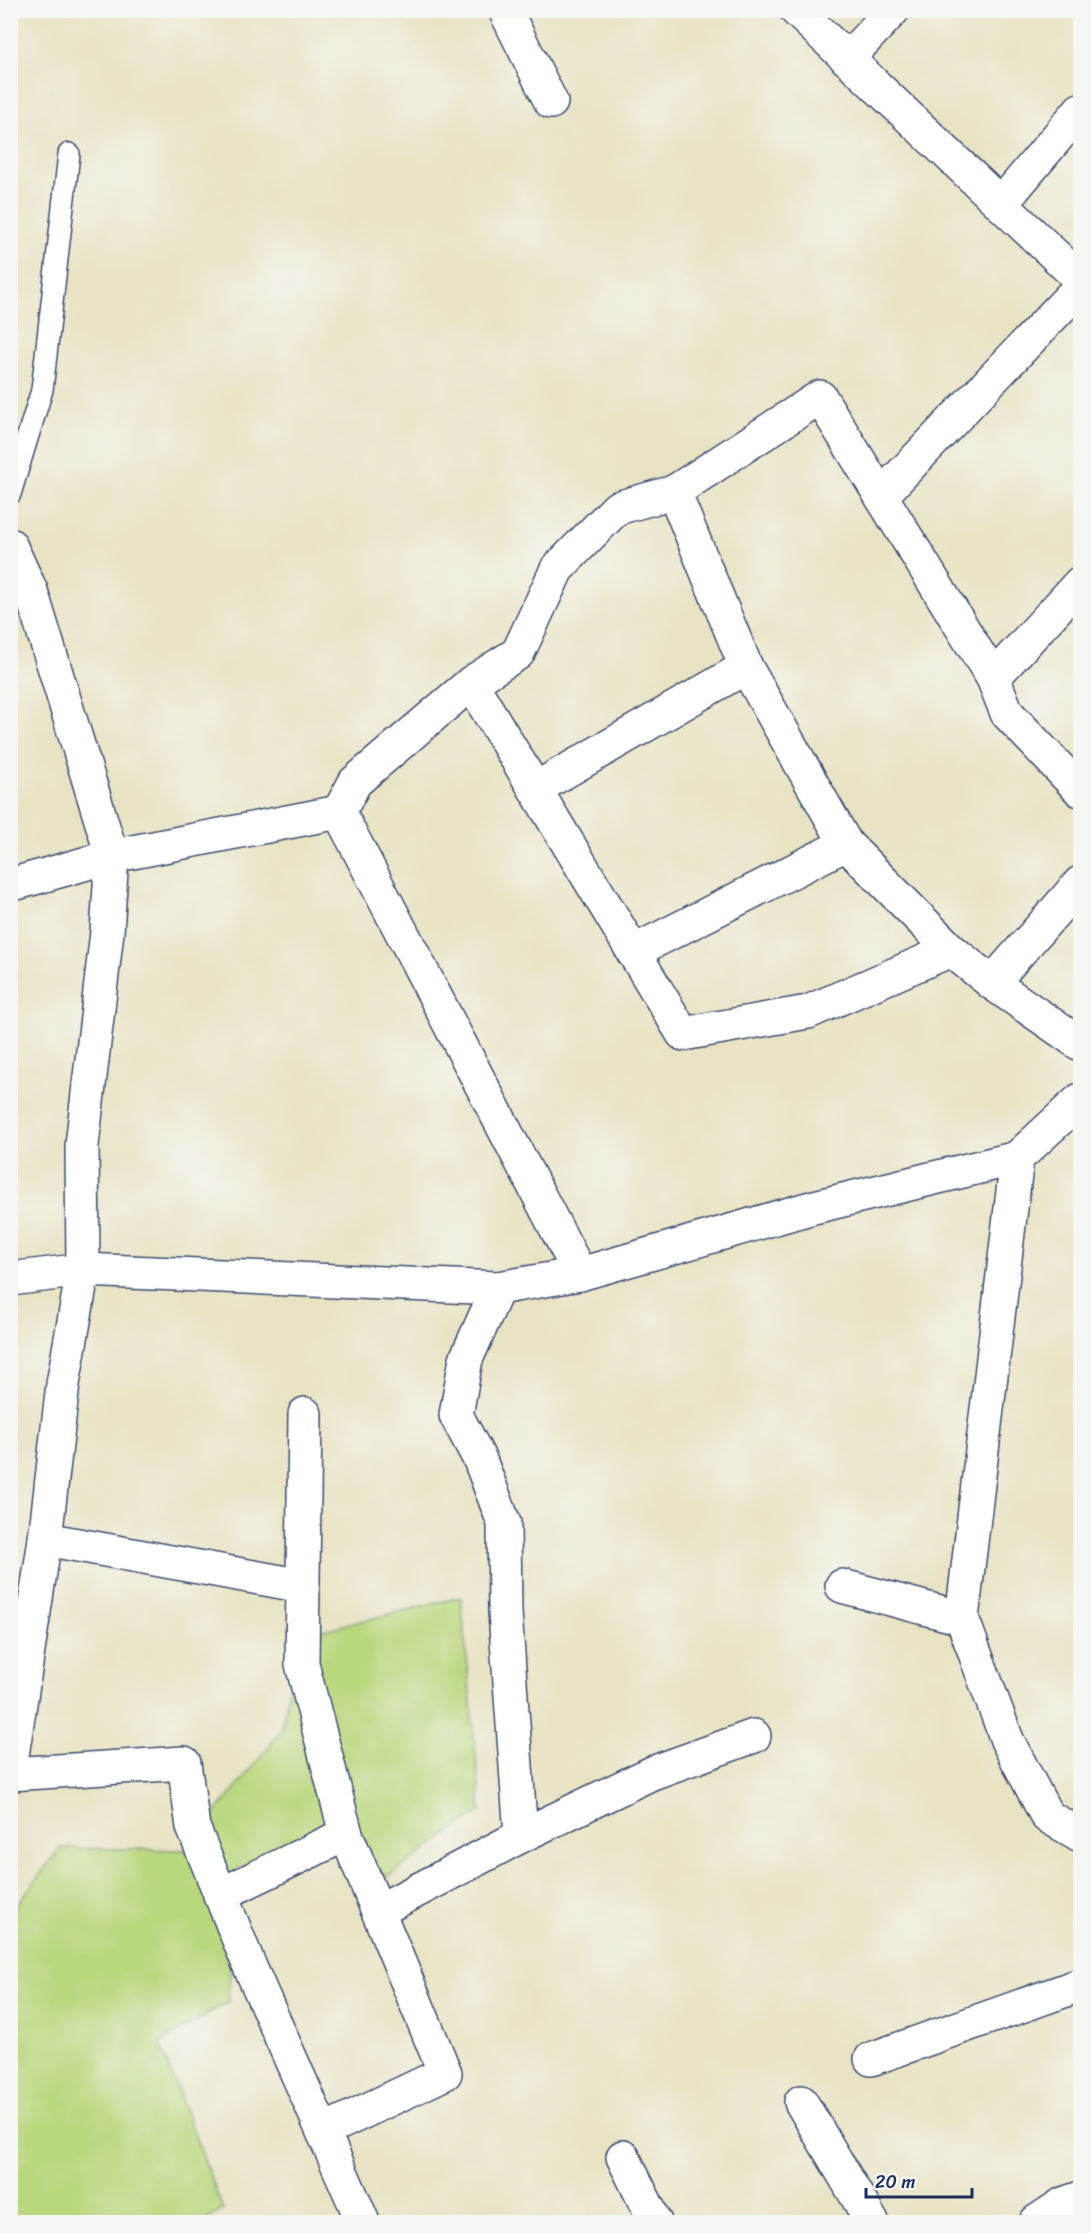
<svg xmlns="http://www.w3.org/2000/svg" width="1091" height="2233" viewBox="0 0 1091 2233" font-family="Sriracha,sans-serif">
<rect width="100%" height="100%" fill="#f6f6f2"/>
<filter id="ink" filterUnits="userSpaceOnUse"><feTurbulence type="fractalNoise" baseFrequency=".0167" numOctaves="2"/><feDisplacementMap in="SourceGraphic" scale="12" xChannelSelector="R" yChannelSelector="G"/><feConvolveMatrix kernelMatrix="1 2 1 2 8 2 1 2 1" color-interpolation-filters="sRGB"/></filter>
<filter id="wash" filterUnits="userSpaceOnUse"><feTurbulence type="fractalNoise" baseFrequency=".008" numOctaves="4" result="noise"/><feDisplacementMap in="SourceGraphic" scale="24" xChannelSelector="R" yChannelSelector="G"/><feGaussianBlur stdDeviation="1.35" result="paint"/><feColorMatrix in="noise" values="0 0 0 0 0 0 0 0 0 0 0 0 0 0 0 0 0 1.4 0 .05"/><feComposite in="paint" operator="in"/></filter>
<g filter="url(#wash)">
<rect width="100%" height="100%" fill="#e8e3c3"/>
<path fill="#b9d77d" stroke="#6a836e" stroke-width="1.5" d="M 461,1597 L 481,1811 L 387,1877 L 354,1838 L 239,1867 L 228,2002 L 160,2043 L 223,2210 L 203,2222 L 11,2222 L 10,1914 L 60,1848 L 186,1850 L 281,1731 L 298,1636 Z"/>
</g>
<g filter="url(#ink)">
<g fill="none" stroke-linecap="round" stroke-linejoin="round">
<defs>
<path id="service" d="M 10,494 L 42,390 L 69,154"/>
<g id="minor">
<path d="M 505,10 L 551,102"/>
<path d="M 796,10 L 1080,279"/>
<path d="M 847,59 L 893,10"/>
<path d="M 1001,204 L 1080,110"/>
<path d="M 881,496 L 1080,287"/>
<path d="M 10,545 L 31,591 L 112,856 L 107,932 L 82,1145 L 83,1270 L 63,1384 L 45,1539 L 10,1769"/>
<path d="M 1080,583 L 993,678 L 1007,713 L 1080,790"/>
<path d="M 993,678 L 820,397 L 674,492 L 746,667 L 846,844 L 951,950 L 992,983 L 1080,1044"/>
<path d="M 471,683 L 683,1034 L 808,1012 L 951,950"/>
<path d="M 535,789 L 746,667"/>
<path d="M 10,885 L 112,856 L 339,812"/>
<path d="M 633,952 L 846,844"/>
<path d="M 992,983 L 1080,883"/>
<path d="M 1080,1100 L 1017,1158 L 962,1618 L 1007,1740 L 1047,1816 L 1080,1835"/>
<path d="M 580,1274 L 339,812 L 355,782 L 471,683 L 518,653 L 557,569 L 617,508 L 674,492"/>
<path d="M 10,1279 L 83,1270 L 498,1288 L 580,1274 L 814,1207 L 1017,1158"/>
<path d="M 498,1288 L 466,1359 L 456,1415 L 480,1460 L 504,1523 L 505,1612 L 521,1836"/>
<path d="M 305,1414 L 302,1664 L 346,1834 L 445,2073 L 323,2131"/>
<path d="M 45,1539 L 303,1586"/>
<path d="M 842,1586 L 962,1618"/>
<path d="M 10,1774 L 184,1763 L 193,1827 L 250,1967 L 363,2222"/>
<path d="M 220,1895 L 346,1834"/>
<path d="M 378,1911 L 521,1836 L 652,1773 L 754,1736"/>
<path d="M 871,2059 L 1080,1985"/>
<path d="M 801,2102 L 872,2222"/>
<path d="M 623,2157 L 655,2222"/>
<path d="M 1036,2222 L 1063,2204 L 1080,2198"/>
</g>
</defs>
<use href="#service" stroke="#3a4a6d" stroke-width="24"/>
<use href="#minor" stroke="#3a4a6d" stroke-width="36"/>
<use href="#service" stroke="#fff" stroke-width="21"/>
<use href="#minor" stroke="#fff" stroke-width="33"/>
</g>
</g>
<rect width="1091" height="2233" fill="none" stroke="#f6f6f2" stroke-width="36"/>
<path d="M866 2188v9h106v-9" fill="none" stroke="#1b2f5e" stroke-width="3"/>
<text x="875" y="2188" font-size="18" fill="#1b2f5e" stroke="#f6f6f2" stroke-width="4.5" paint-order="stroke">20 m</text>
</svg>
